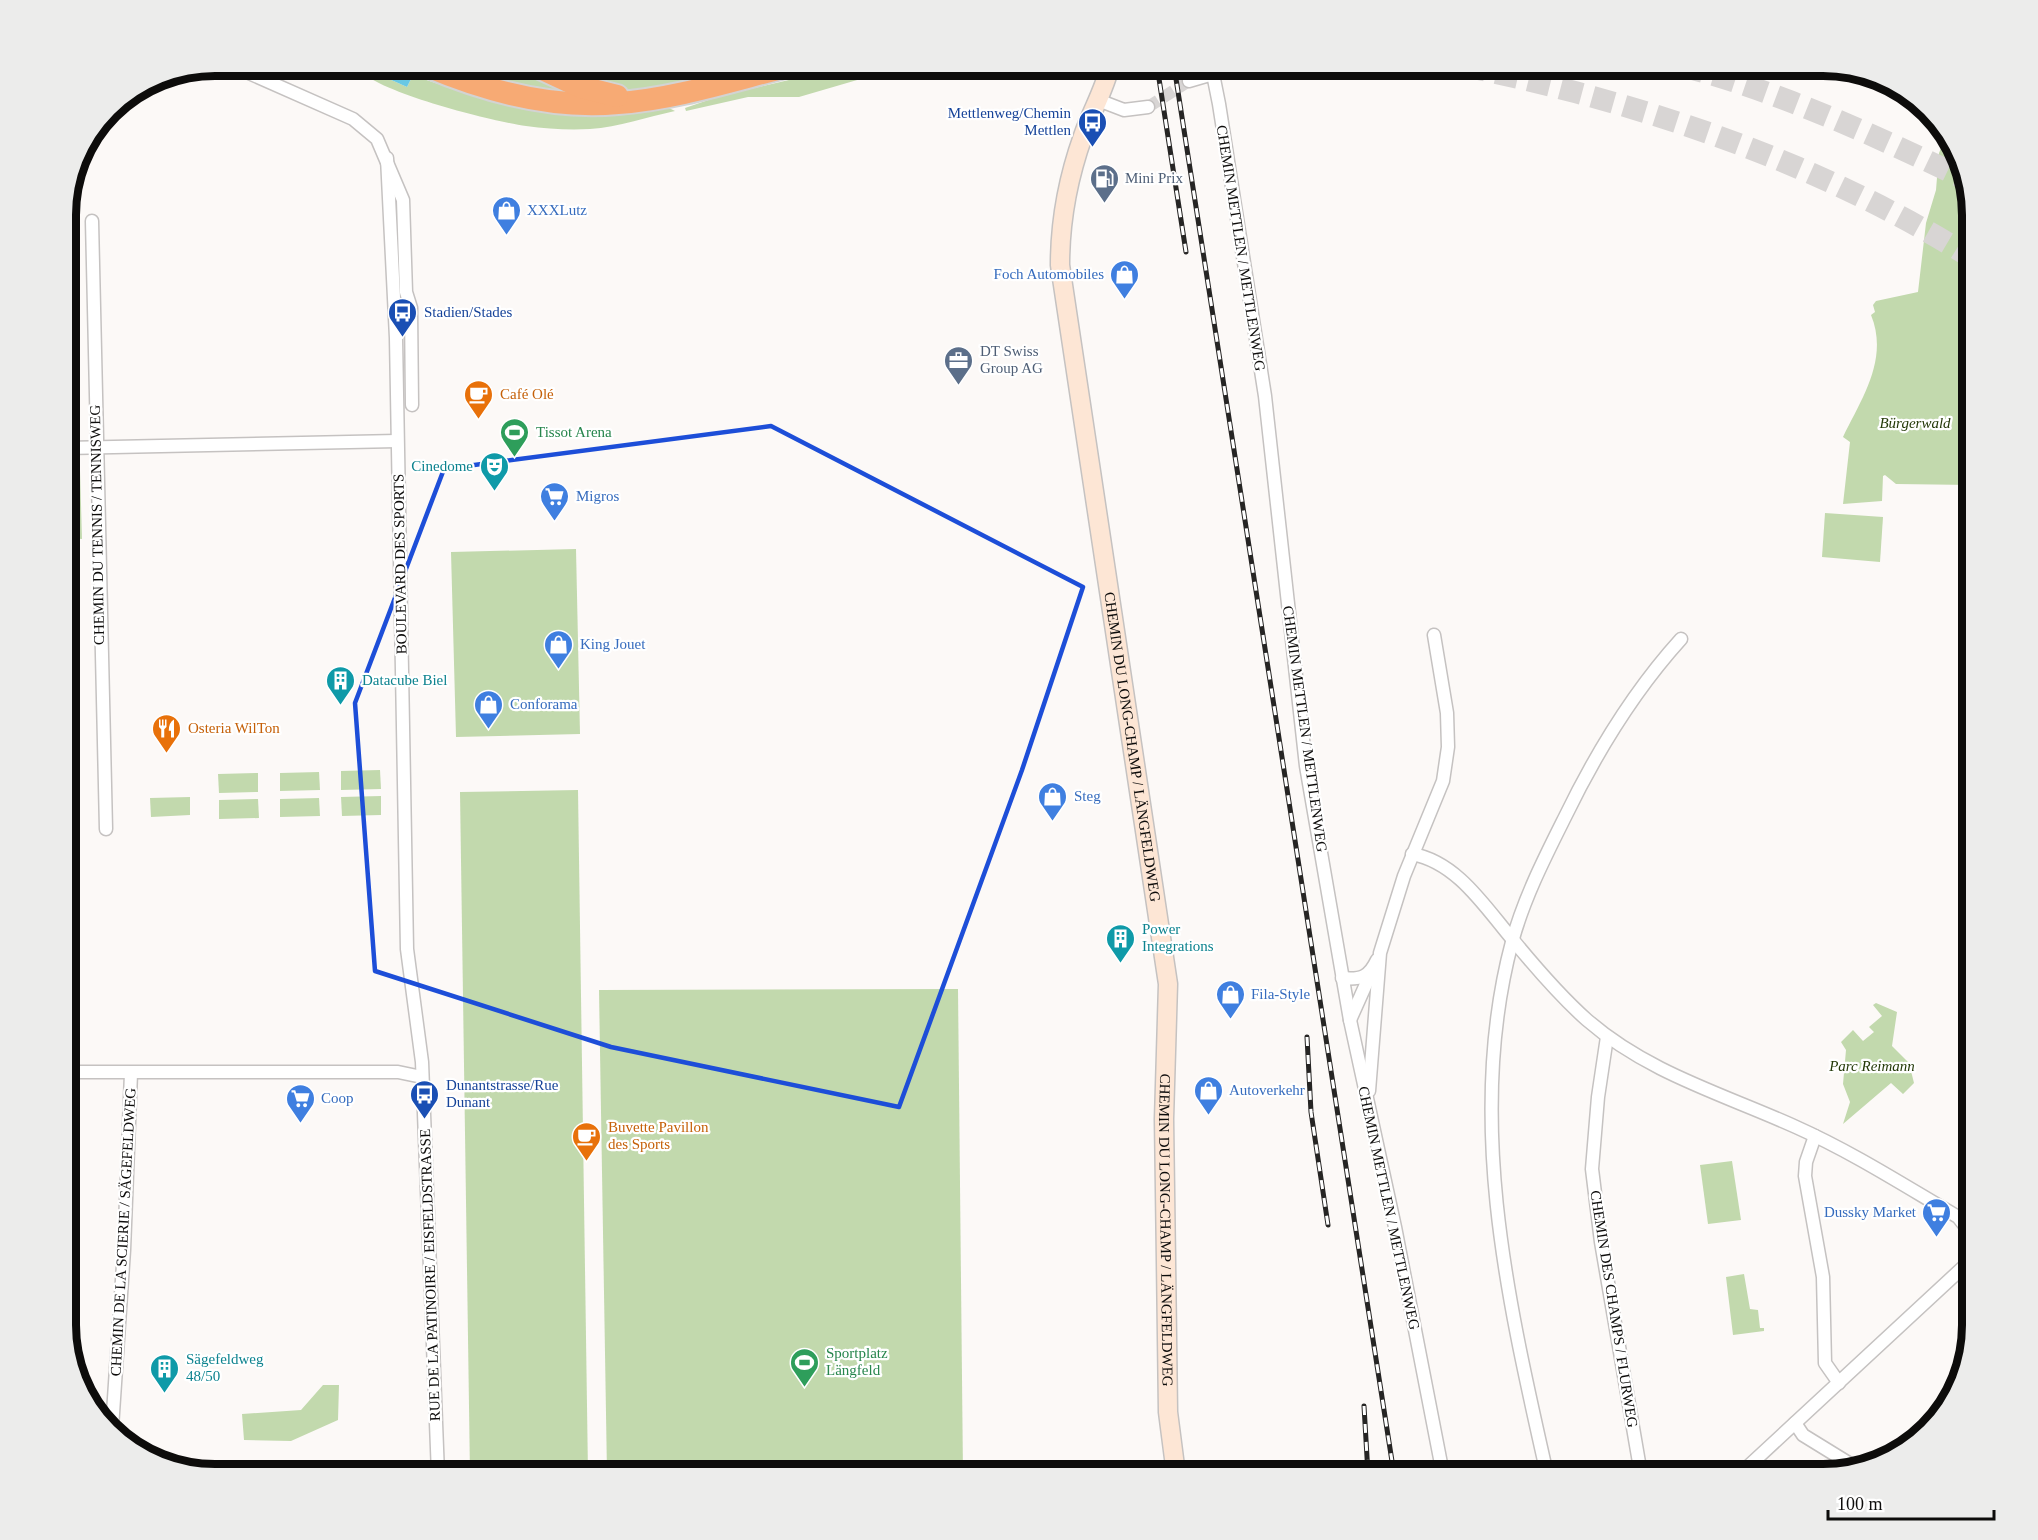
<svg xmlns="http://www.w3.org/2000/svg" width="2038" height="1540" viewBox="0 0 2038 1540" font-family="'Times New Roman',serif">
<rect width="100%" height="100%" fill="#fcf9f7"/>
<g fill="#c2d9ad">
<path d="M 355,66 L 368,66 L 369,70 L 407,87 L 413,75 C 503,108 571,122 667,107 L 675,111 C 647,117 619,127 590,129 C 569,130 547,129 526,126 C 492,121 373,92 355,66 Z"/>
<path d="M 441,66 L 487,66 L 505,72 L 532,74 L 580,99 Z"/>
<path d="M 555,66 L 754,66 C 711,76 661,95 616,89 C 596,87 573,73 555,66 Z"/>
<path d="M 849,66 L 1010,66 L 911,70 L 864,78 L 799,97 L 748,97 L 686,111 L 685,108 L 720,96 Z"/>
<path d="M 1946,136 L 1956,149 L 1972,215 L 1972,485 L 1896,484 L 1885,475 L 1883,476 L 1882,501 L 1843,504 L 1850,442 L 1843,437 C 1862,398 1889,359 1871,315 L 1875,312 L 1873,305 L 1876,301 L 1918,292 L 1926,223 L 1936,190 L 1939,153 Z"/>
<path d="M 66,468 L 80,470 L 82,539 L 66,538 Z"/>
<path d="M 1825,513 L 1883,517 L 1880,562 L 1822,557 Z"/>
<path d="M 576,549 L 580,734 L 456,737 L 451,552 Z"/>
<path d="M 380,770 L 381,789 L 341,790 L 341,771 Z"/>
<path d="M 319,772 L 320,790 L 280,791 L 280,773 Z"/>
<path d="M 258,773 L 258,792 L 219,793 L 218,774 Z"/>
<path d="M 578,790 L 588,1474 L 470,1474 L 460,792 Z"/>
<path d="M 381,796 L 381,815 L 342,816 L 341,797 Z"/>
<path d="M 190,797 L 190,815 L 151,817 L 150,798 Z"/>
<path d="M 319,798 L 320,816 L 280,817 L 280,799 Z"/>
<path d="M 258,799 L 259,818 L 219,819 L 219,800 Z"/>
<path d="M 958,989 L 963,1474 L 607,1474 L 599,990 Z"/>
<path d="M 1876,1003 L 1897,1012 L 1892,1046 L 1909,1063 L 1914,1083 L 1903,1094 L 1891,1083 L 1843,1124 L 1850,1102 L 1843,1084 L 1846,1050 L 1841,1042 L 1853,1030 L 1863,1041 L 1874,1032 L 1869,1027 L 1882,1016 L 1873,1005 Z"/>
<path d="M 1732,1161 L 1741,1220 L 1708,1224 L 1700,1165 Z"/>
<path d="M 1744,1274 L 1750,1309 L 1758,1310 L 1760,1328 L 1764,1328 L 1764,1331 L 1733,1335 L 1726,1277 Z"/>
<path d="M 323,1385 L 339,1385 L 338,1420 L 291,1441 L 244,1440 L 242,1414 L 301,1410 Z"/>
</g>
<path fill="#69c8e4" d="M 370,66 L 394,66 L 413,75 L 407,87 L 369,70 Z"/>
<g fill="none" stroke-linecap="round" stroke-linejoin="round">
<path stroke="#d8d5d4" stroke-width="12" stroke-dasharray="12 6" stroke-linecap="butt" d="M 1148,107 L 1189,81"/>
<g stroke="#d8d5d4" stroke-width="22" stroke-dasharray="22 11" stroke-linecap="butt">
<path d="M 1464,66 C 1642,103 1817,161 1972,258"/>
<path d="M 1682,66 C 1780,92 1872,134 1963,178"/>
</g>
<defs>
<g id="street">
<path d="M 233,66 L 353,119 L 377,139 L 403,200 L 406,292 L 411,308 L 412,405"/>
<path d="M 1189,81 L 1213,74 L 1219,104 L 1265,396 L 1306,766 L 1350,1020 L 1395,1227 L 1443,1474"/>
<path d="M 1098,100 L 1124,110 L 1148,107"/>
<path d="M 387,158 L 396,338 L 407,949 L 422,1062 L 438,1474"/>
<path d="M 92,221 L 106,829"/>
<path d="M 66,448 L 397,441"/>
<path d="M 1412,854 C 1457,862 1485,907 1513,940 C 1536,968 1560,996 1587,1020 C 1648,1073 1723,1094 1796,1127 C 1852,1152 1905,1186 1958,1217 L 1965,1226 L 1972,1248"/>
<path d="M 1342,978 C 1361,980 1369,977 1377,960"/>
<path d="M 1350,1020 L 1371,973"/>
<path d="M 1607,1037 L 1598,1097 L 1592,1169 L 1601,1242 L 1641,1474"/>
<path d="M 66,1072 L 398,1072 L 422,1077"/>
<path d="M 1369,1091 L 1380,953 L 1404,876 L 1443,781 L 1448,747 L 1447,713 L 1434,635"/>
<path d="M 1815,1136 L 1806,1162 L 1805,1176 L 1823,1277 L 1825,1363 L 1839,1383"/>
<path d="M 1795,1423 L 1803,1435 L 1855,1467"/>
<path d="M 112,1428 L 124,1250 L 131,1073"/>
<path d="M 1547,1474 C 1508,1301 1465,1118 1512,942 C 1524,898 1545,857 1565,817 C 1596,753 1633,692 1681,639"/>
<path d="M 1740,1474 L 1972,1259"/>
</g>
<g id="secondary">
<path id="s1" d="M 1110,66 C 1104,91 1091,112 1083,136 C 1068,178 1060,220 1060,265 L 1168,984 L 1164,1119 L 1166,1262 L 1168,1412 L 1176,1474"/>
</g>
<g id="highway">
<path d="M 427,66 C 488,92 552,109 618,103 C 675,99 733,80 789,66"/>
<path d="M 536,66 L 581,87 L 617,96"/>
</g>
</defs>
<use href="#street" stroke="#c5c2c1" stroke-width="15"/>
<use href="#secondary" stroke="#c5c2c1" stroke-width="21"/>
<use href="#highway" stroke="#d3d3d3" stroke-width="26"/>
<use href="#street" stroke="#fff" stroke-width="12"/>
<use href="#secondary" stroke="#fde6d5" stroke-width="18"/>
<use href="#highway" stroke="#f7aa74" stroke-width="22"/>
<defs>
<g id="rail">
<path d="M 1157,66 L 1186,252"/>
<path d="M 1174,66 L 1394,1474"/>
<path d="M 1307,1037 L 1311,1112 L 1328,1225"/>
<path d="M 1364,1406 L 1368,1474"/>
</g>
</defs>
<use href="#rail" stroke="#262524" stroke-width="5"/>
<use href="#rail" stroke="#fff" stroke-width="3" stroke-dasharray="9" stroke-linecap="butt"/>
</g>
<path fill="none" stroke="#1d4ed8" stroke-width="4.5" stroke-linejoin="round" d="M 771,426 L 1083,587 L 1022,770 L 899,1107 L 611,1047 L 375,971 L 355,703 L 444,469 Z"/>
<defs>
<symbol id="bus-pin" viewBox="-11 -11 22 30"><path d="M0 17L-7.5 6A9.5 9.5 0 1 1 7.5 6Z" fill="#1a4fb4" stroke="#fff"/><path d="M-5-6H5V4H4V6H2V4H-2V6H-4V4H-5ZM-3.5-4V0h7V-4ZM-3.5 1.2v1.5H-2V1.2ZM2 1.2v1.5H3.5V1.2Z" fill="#fff"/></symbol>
<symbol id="fuel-pin" viewBox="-11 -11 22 30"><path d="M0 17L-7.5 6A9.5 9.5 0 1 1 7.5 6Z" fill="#5c6f8a" stroke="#fff"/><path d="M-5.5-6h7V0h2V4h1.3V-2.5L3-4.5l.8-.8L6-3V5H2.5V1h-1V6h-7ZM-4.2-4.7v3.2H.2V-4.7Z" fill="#fff"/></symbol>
<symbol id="shop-pin" viewBox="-11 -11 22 30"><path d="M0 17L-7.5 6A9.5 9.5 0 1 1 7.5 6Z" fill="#3f7fe0" stroke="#fff"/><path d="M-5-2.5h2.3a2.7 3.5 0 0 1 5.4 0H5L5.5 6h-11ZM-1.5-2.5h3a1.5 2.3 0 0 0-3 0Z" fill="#fff"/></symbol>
<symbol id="office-pin" viewBox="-11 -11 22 30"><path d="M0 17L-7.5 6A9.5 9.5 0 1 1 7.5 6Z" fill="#5c6f8a" stroke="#fff"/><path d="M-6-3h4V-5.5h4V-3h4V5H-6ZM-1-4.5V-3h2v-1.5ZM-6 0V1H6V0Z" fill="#fff"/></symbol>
<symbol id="cafe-pin" viewBox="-11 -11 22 30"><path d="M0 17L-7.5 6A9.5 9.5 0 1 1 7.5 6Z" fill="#e8710a" stroke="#fff"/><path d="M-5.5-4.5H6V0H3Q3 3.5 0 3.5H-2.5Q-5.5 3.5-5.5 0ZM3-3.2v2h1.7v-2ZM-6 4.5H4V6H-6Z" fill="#fff"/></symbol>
<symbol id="stadium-pin" viewBox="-11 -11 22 30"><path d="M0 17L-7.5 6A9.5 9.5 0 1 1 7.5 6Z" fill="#2e9e5b" stroke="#fff"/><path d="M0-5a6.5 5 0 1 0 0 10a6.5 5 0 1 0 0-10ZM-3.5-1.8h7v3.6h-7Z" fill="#fff"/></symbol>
<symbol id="theatre-pin" viewBox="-11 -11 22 30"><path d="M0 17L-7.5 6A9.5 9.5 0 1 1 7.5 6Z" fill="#0f9aa8" stroke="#fff"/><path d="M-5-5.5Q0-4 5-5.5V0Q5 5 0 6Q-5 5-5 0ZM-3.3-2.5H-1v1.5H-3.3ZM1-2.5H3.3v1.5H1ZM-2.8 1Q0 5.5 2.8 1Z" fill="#fff"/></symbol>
<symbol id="supermarket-pin" viewBox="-11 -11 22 30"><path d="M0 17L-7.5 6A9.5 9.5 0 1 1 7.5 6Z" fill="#3f7fe0" stroke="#fff"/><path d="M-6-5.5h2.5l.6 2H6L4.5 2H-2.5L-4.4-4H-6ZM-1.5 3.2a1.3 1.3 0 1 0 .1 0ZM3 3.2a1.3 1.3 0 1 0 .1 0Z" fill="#fff"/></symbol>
<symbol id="building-pin" viewBox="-11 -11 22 30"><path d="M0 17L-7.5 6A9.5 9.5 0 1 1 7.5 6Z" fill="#0f9aa8" stroke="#fff"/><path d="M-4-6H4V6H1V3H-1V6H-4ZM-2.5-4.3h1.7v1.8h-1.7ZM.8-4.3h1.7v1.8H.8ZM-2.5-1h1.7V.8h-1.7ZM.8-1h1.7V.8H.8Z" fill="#fff"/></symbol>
<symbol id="restaurant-pin" viewBox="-11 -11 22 30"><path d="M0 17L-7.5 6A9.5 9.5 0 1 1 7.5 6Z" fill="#e8710a" stroke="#fff"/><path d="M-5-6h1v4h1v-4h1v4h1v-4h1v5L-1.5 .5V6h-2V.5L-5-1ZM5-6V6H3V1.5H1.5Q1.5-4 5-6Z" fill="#fff"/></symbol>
</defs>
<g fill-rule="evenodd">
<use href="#bus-pin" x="1076" y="106" width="33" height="45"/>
<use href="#fuel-pin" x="1088" y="162" width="33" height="45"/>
<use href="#shop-pin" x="490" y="194" width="33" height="45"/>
<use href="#shop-pin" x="1108" y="258" width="33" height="45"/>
<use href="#bus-pin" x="386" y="296" width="33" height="45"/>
<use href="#office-pin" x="942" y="344" width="33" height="45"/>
<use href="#cafe-pin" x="462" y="378" width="33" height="45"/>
<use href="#stadium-pin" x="498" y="416" width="33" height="45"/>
<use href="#theatre-pin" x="478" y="450" width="33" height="45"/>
<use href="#supermarket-pin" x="538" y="480" width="33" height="45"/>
<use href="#shop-pin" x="542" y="628" width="33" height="45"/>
<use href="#building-pin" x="324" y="664" width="33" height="45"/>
<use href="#shop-pin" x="472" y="688" width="33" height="45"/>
<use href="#restaurant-pin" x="150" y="712" width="33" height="45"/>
<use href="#shop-pin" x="1036" y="780" width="33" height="45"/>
<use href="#building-pin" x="1104" y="922" width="33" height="45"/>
<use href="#shop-pin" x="1214" y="978" width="33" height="45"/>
<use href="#shop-pin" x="1192" y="1074" width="33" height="45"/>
<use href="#bus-pin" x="408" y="1078" width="33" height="45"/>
<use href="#supermarket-pin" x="284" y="1082" width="33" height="45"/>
<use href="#cafe-pin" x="570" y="1120" width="33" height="45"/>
<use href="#supermarket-pin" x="1920" y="1196" width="33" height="45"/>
<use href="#stadium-pin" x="788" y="1346" width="33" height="45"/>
<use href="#building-pin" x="148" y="1352" width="33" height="45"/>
</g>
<g text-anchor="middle" stroke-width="4.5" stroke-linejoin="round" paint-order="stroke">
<g font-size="15" fill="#164399" stroke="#fff" text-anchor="start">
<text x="1071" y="118" text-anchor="end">Mettlenweg/Chemin<tspan x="1071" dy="17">Mettlen</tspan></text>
<text x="424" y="317">Stadien/Stades</text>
<text x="446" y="1090">Dunantstrasse/Rue<tspan x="446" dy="17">Dunant</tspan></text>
</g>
<g font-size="15" fill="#4e5e75" stroke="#fff" text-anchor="start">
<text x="1125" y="183">Mini Prix</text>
<text x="980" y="356">DT Swiss<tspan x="980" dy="17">Group AG</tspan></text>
</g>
<g font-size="15" fill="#366cbe" stroke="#fff" text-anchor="start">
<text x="527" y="215">XXXLutz</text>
<text x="1104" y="279" text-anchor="end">Foch Automobiles</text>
<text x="576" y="501">Migros</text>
<text x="580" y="649">King Jouet</text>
<text x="510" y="709">Conforama</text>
<text x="1074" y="801">Steg</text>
<text x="1251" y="999">Fila-Style</text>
<text x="1229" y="1095">Autoverkehr</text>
<text x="321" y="1103">Coop</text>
<text x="1916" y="1217" text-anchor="end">Dussky Market</text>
</g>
<g font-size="15" fill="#0d0c0b" stroke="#fff">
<text transform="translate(1241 248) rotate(81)" y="5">CHEMIN METTLEN / METTLENWEG</text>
<text transform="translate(97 525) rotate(-91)" y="5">CHEMIN DU TENNIS / TENNISWEG</text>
<text transform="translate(400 564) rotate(-91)" y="5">BOULEVARD DES SPORTS</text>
<text transform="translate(1305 729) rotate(82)" y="5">CHEMIN METTLEN / METTLENWEG</text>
<text dy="5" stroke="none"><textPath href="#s1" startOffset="694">CHEMIN DU LONG-CHAMP / LÄNGFELDWEG</textPath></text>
<text transform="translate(1389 1208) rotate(78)" y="5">CHEMIN METTLEN / METTLENWEG</text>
<text dy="5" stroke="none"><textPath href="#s1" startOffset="1180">CHEMIN DU LONG-CHAMP / LÄNGFELDWEG</textPath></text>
<text transform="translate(123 1232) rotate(-87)" y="5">CHEMIN DE LA SCIERIE / SÄGEFELDWEG</text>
<text transform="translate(430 1275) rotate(-92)" y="5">RUE DE LA PATINOIRE / EISFELDSTRASSE</text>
<text transform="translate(1614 1309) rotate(81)" y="5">CHEMIN DES CHAMPS / FLURWEG</text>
</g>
<g font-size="15" fill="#c56008" stroke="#fff" text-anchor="start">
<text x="500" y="399">Café Olé</text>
<text x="188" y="733">Osteria WilTon</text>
<text x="608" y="1132">Buvette Pavillon<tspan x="608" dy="17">des Sports</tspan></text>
</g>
<g font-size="15" font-style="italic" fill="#243908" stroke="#fff">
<text x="1915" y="428">Bürgerwald</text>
<text x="1872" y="1071">Parc Reimann</text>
</g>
<g font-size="15" fill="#27864d" stroke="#fff" text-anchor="start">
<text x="536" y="437">Tissot Arena</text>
<text x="826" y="1358">Sportplatz<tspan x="826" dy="17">Längfeld</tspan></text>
</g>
<g font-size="15" fill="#0d838f" stroke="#fff" text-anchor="start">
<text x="473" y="471" text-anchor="end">Cinedome</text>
<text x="362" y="685">Datacube Biel</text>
<text x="1142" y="934">Power<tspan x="1142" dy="17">Integrations</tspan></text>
<text x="186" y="1364">Sägefeldweg<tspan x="186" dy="17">48/50</tspan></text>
</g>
</g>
<path d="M0 0H2038V1540H0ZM215 76H1823A139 139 0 0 1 1962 215V1325A139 139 0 0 1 1823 1464H215A139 139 0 0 1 76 1325V215A139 139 0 0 1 215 76Z" fill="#ececeb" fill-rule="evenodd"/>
<path fill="none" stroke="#0d0c0b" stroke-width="8" d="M215 76H1823A139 139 0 0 1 1962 215V1325A139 139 0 0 1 1823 1464H215A139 139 0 0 1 76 1325V215A139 139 0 0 1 215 76Z"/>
<path d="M1828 1510v9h166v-9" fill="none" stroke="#0d0c0b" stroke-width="3"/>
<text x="1837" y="1510" font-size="18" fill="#0d0c0b" stroke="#ffffff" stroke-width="4.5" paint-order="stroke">100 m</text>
</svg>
